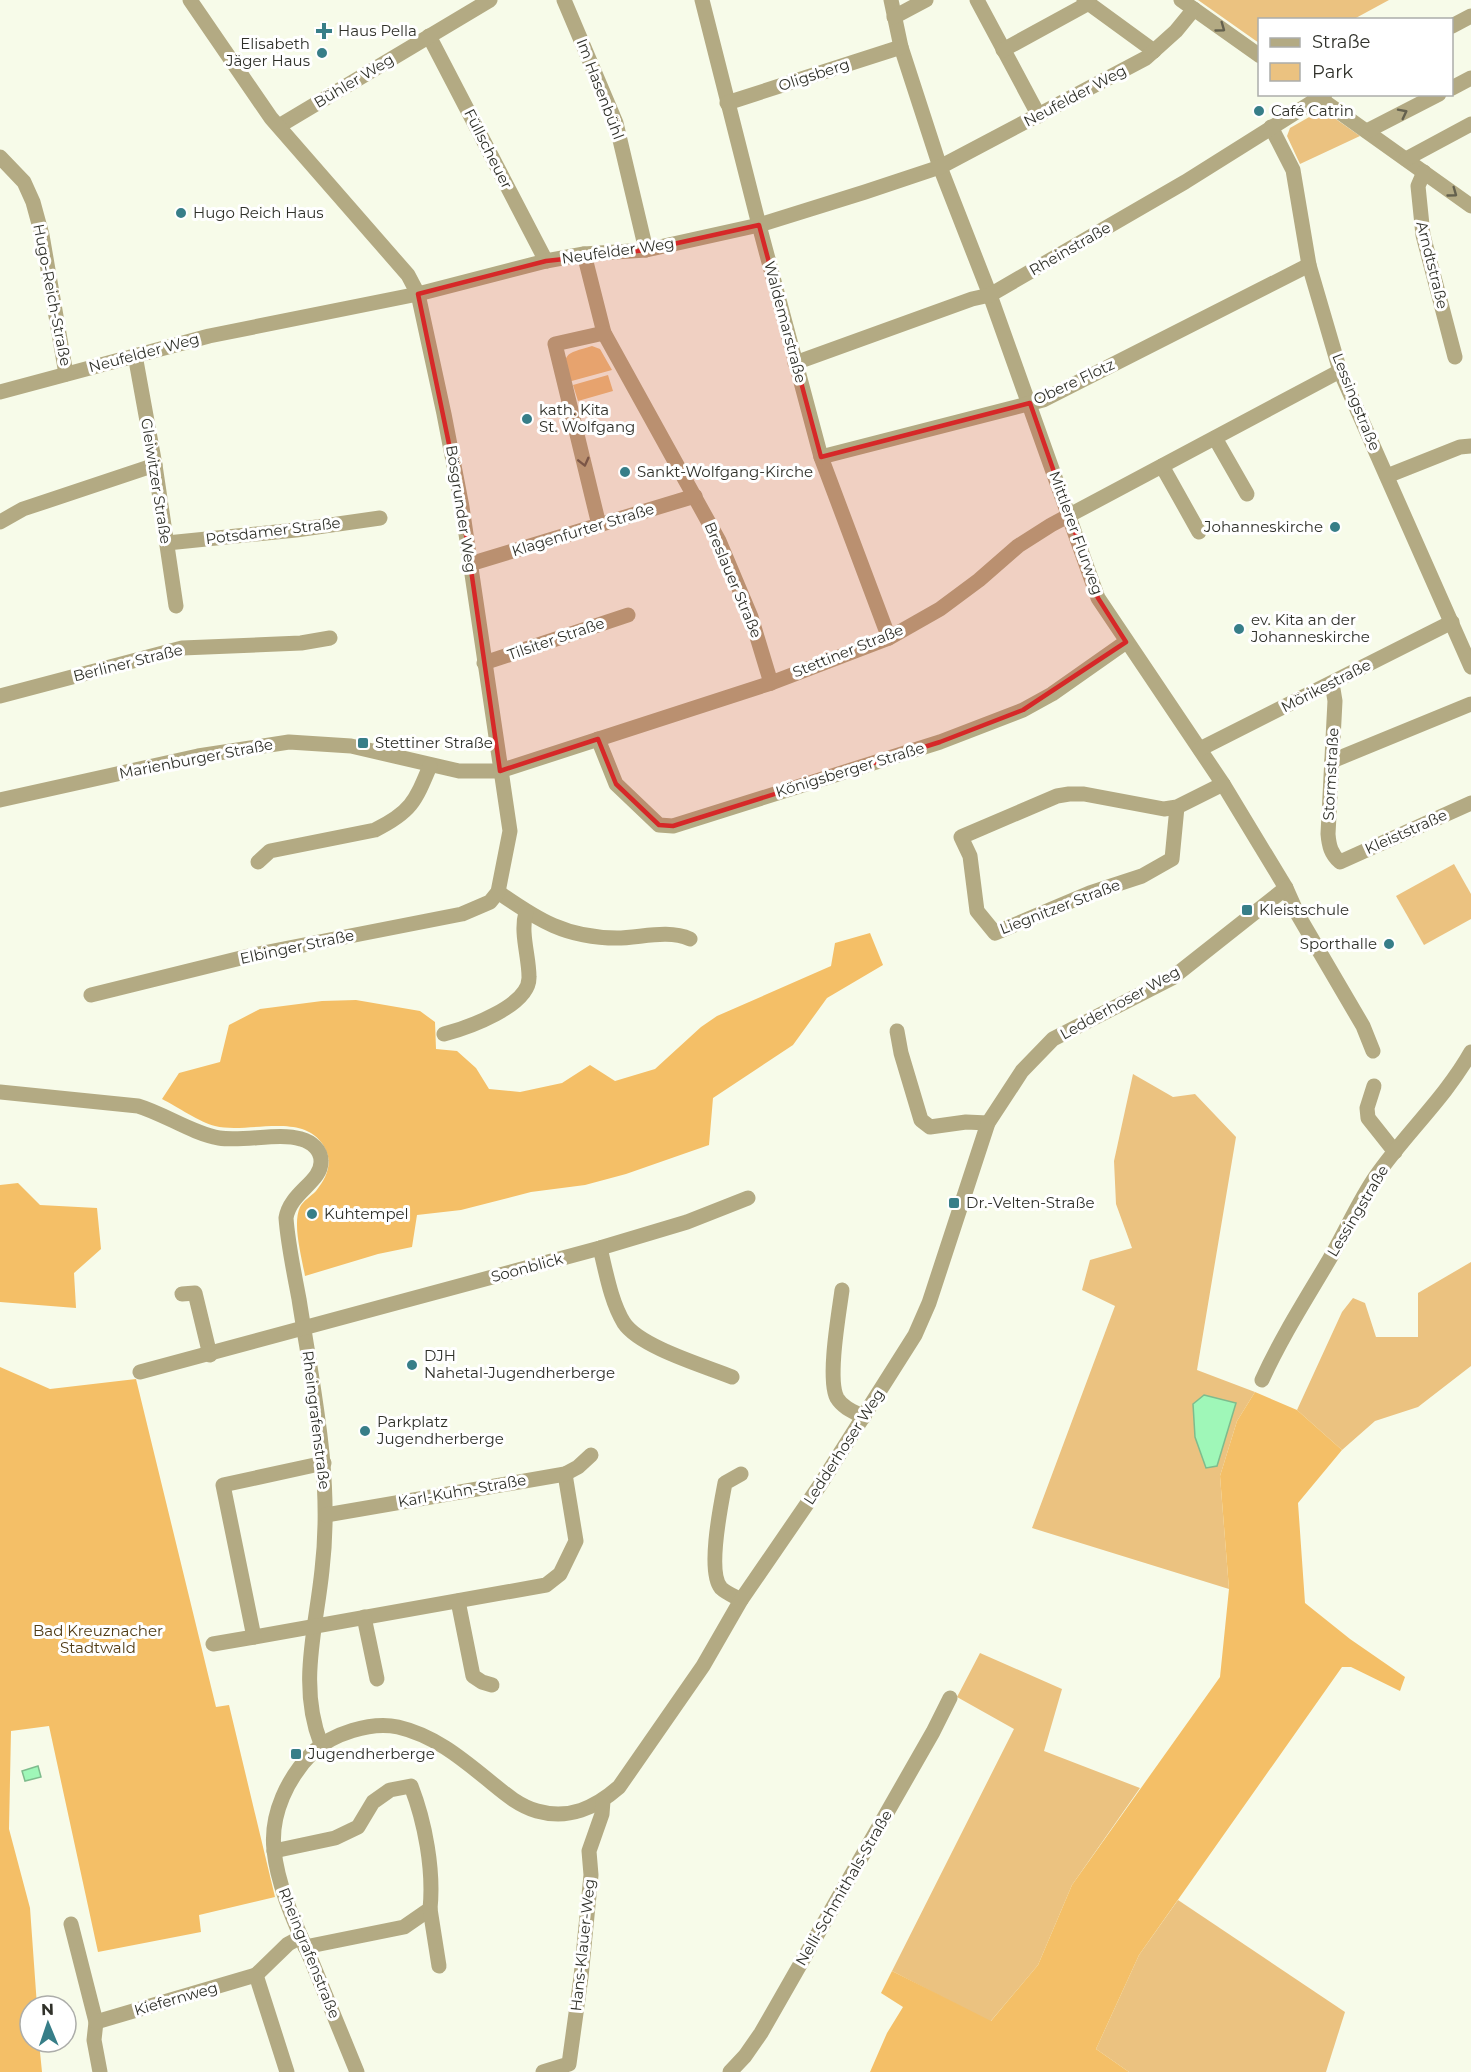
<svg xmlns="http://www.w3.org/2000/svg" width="1471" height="2072" viewBox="0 0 1471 2072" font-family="Montserrat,sans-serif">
<rect width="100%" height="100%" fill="#f7fbe9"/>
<g fill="#ebc280">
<path d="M 1198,0 L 1389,0 L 1354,19 L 1260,20 L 1259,43 Z"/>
<path d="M 1318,112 L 1324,119 L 1330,115 L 1360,136 L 1300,164 L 1287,136 L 1290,128 Z"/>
<path d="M 592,346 L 600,349 L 612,370 L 568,382 C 561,353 565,354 592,346 Z"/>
<path d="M 608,375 L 613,391 L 578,401 L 573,385 Z"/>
<path d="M 1454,864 L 1471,894 L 1471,919 L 1424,945 L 1396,896 Z"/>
<path d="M 1133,1074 L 1173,1097 L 1195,1094 L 1236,1137 L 1197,1370 L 1255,1392 L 1237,1421 L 1220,1476 L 1229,1589 L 1032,1528 L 1115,1306 L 1082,1290 L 1090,1260 L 1132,1248 L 1116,1204 L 1114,1161 Z"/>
<path d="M 1471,1262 L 1471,1366 L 1418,1407 L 1375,1421 L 1342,1450 L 1297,1410 L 1342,1312 L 1353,1298 L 1365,1303 L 1376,1337 L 1418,1337 L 1418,1293 Z"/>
<path d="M 980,1653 L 1062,1689 L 1044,1751 L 1140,1788 L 1072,1885 L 1038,1965 L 990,2022 L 892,1971 L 1014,1729 L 957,1697 Z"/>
<path d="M 1178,1900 L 1345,2012 L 1326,2072 L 1129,2072 L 1096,2049 L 1139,1955 Z"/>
</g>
<g fill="#f4bf67">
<path d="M 870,933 L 883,965 L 827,998 L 793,1045 L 713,1098 L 709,1145 L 626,1174 L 585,1185 L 531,1192 L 461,1210 L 417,1215 L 412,1247 L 378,1254 L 305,1276 C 302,1258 292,1224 300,1207 C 303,1201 311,1196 316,1191 C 329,1175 334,1159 321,1142 C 299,1113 246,1134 215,1126 C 201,1123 176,1106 162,1099 L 179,1073 L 220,1062 L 229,1025 L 260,1009 L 322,1001 L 356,1000 L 420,1011 L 435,1022 L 436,1049 L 457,1051 L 476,1068 L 489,1089 L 520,1092 L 562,1083 L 590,1065 L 615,1081 L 655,1069 L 701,1027 L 717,1016 L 831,966 L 835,943 Z"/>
<path d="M 18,1183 L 40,1205 L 97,1208 L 101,1249 L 74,1273 L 76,1308 L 0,1302 L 0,1185 Z"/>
<path d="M 0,1367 L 50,1389 L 136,1379 L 216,1707 L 229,1705 L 275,1897 L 199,1915 L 201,1932 L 98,1952 L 49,1726 L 11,1731 L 9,1829 L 30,1908 L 37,2006 L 30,2006 L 30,2042 L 39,2042 L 42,2072 L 0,2072 Z"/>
<path d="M 1255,1392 L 1297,1410 L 1342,1450 L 1298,1503 L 1305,1603 L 1350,1639 L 1405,1677 L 1400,1691 L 1351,1667 L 1342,1667 L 1139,1955 L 1096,2049 L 1129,2072 L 870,2072 L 887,2033 L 903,2007 L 881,1993 L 892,1971 L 991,2021 L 1038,1965 L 1072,1885 L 1220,1677 L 1229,1589 L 1220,1476 L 1237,1421 Z"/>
</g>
<g fill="#9ff7b8" stroke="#7ebc8d" stroke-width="1.5">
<path d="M 1204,1395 L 1236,1403 L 1217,1466 L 1206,1468 L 1195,1437 L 1193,1404 Z"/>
<path d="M 38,1766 L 41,1777 L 25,1781 L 22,1771 Z"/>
</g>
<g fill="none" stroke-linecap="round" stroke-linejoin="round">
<g stroke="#b3aa83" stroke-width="15">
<path d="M 564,0 L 616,123 L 646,250"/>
<path d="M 702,0 L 759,225 L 821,457 L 889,638"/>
<path d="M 891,0 L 901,47 L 940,167 L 990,295 L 1098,598 L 1223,784 L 1286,888 L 1298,915 L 1363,1026 L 1373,1051"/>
<path d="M 977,0 L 1039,116"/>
<path d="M 1084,0 L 1154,51"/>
<path d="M 1181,0 L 1260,56"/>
<path d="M 894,17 L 926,0"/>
<path d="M 1452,26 L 1471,16"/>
<path d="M 429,36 L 546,261"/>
<path d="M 1003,50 L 1089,3"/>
<path d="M 1452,88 L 1471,78"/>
<path d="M 1314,94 L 1471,206"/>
<path d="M 727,103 L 901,47"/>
<path d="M 279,126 L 490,0"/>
<path d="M 1271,127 L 1293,170 L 1309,265 L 1340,371 L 1471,667"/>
<path d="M 1367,131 L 1439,94"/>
<path d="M 0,157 L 24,182 L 33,202 L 42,235 L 66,374"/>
<path d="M 1406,159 L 1471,124"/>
<path d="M 1424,172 L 1418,186 L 1423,235 L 1455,357"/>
<path d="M 584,254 L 604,333 L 719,541 L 751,617 L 771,683"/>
<path d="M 135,355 L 155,465 L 176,606"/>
<path d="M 795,363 L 972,299 L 990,295 L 1185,182 L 1325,94"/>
<path d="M 0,392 L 209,336 L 418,294 L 546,261 L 584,254 L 646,250 L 759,225 L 865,192 L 940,167 L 1146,58 L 1176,31 L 1194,9"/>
<path d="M 1215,438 L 1247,494"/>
<path d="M 821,457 L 1043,400 L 1309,265"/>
<path d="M 1162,466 L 1199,532"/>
<path d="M 1387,476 L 1460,447 L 1471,446"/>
<path d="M 0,522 L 23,509 L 155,465"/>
<path d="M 599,525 L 555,344 L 604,333"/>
<path d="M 167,543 L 296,530 L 380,518"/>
<path d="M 470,564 L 695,496"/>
<path d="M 484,663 L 628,615"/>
<path d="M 1332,683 L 1335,701 L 1328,834 C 1329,846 1331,854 1340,862 L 1471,803"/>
<path d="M 0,696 L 182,648 L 301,643 L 330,638"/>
<path d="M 598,739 L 616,784 L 659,825 L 673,826 L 940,742 L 1023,710 L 1052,694 L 1126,642"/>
<path d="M 1200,749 L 1452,622"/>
<path d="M 1332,761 L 1471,704"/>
<path d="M 0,800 L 198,756 L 289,742 L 351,746 L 459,771 L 500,771 L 771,683 L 889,638 L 940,609 L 979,580 L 1018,546 L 1051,525 L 1340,371"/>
<path d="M 1177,807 L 1172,859 L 1142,876 L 1090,893 L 995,933 L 977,911 L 970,856 L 961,837 L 1057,796 L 1069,794 L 1084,794 L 1164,809 L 1177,807 L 1223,784"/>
<path d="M 258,862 L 270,851 L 375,830 C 411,812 415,802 430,766"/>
<path d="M 498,892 C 538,920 566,938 617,938 C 640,938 668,929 690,939"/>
<path d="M 91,995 L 253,955 L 462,914 L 490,902 L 498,892 L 510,831 L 462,507 L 444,414 L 418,294 L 408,275 L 271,118 L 190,0"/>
<path d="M 897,1031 L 901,1053 L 921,1120 L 930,1127 L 966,1122 L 988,1123"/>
<path d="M 444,1034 C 467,1028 530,1006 529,977 C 529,956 520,933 526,912"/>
<path d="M 1374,1086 L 1367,1108 L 1368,1118 L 1395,1152"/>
<path d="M 0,1092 L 138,1106 C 165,1114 191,1133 219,1138 C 244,1142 279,1132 301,1139 C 312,1142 321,1150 321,1161 C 322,1182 290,1192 286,1218 C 288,1245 294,1272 299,1299 C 313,1389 333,1478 322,1570 C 316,1629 298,1686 321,1744"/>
<path d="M 600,1248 C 606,1272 611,1302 624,1323 C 640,1347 705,1366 732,1377"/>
<path d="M 842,1290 C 839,1313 827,1379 837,1398 C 843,1408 854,1412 864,1417"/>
<path d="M 182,1294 L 195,1293 L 210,1355"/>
<path d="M 140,1372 L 600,1248 L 687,1222 L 748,1198"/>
<path d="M 1262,1380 C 1281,1338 1306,1299 1329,1260 C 1345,1233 1358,1202 1376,1176 C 1406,1133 1445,1098 1471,1052"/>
<path d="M 324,1463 L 223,1485 L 254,1637 L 546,1585 L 560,1574 L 576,1541 L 565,1474"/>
<path d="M 741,1474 L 725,1483 C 721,1504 707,1572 721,1588 C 726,1593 736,1597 741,1600"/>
<path d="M 326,1515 L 565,1474 L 578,1467 L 591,1455"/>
<path d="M 458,1601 L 473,1676 L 482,1682 L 492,1685"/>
<path d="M 364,1617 L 377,1679"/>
<path d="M 213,1644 L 254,1637"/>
<path d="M 274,1851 L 335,1838 L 358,1827 L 373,1802 L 390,1790 L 411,1786 C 425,1822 434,1870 430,1909 L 404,1927 L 305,1947"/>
<path d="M 430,1909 L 439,1966"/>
<path d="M 71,1924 L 96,2022 L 94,2040 L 100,2072"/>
<path d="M 256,1975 L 288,1944 L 301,1937"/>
<path d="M 96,2022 L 256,1975 L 287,2072"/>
<path d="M 357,2072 C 342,2035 327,1999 312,1962 C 297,1927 278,1889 274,1850 C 270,1814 288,1777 313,1752 C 332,1734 371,1721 398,1727 C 433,1735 460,1757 487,1779 C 503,1792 517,1805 537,1811 C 569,1820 595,1808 619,1787 L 703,1666 L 741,1600 L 820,1485 L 915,1335 L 929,1303 L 988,1123 L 1022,1071 L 1053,1039 L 1172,978 L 1286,888"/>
<path d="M 543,2072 L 569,2064 L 581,1977 L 591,1875 L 589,1851 L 602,1814 L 603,1801"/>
<path d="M 730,2072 L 745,2056 L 761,2033 L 933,1732 L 950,1698"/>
</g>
</g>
<defs><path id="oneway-chevron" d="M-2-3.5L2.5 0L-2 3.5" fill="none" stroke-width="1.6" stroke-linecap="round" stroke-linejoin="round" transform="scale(1.5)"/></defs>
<g stroke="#64614e">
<use href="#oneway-chevron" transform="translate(1221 28) rotate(36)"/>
<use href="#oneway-chevron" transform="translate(1403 113) rotate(-27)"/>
<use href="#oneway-chevron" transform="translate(1453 193) rotate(36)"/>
<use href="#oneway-chevron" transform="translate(584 462) rotate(76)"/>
</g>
<path fill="#d62828" fill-opacity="0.2" stroke="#d62828" stroke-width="4.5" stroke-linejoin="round" d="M 759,225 L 821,457 L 1030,403 L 1098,598 L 1126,642 L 1023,710 L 940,742 L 673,826 L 659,825 L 616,784 L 598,739 L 500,771 L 462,507 L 418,294 L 546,261 L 646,250 Z"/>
<g fill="#377e88" stroke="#fff" stroke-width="2">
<path d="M321 22h6v6h6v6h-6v6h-6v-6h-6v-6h6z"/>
<circle cx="322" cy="53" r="6"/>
<circle cx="1259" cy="111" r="6"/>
<circle cx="181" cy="213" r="6"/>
<circle cx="527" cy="419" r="6"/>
<circle cx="625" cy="472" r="6"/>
<circle cx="1335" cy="527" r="6"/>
<circle cx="1239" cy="629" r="6"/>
<rect x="357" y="737" width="12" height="12" rx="3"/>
<rect x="1241" y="904" width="12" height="12" rx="3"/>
<circle cx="1389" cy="944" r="6"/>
<rect x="948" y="1197" width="12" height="12" rx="3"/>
<circle cx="312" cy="1214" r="6"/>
<circle cx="412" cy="1365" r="6"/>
<circle cx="365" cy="1431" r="6"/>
<rect x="290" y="1748" width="12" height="12" rx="3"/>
</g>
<g text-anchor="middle" stroke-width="6" stroke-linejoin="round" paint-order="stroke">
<g font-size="15" fill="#30312a" stroke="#fff" text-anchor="start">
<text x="338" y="36">Haus Pella</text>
<text x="310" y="49" text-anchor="end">Elisabeth<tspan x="310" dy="17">Jäger Haus</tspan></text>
<text x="1271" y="116">Café Catrin</text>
<text x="193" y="218">Hugo Reich Haus</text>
<text x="539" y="415">kath. Kita<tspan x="539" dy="17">St. Wolfgang</tspan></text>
<text x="637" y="477">Sankt-Wolfgang-Kirche</text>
<text x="1323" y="532" text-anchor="end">Johanneskirche</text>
<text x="1251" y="625">ev. Kita an der<tspan x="1251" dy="17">Johanneskirche</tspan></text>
<text x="375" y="748">Stettiner Straße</text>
<text x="1259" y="915">Kleistschule</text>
<text x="1377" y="949" text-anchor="end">Sporthalle</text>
<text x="966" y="1208">Dr.-Velten-Straße</text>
<text x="324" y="1219">Kuhtempel</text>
<text x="424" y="1361">DJH<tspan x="424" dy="17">Nahetal-Jugendherberge</tspan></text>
<text x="377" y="1427">Parkplatz<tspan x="377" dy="17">Jugendherberge</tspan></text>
<text x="308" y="1759">Jugendherberge</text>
</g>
<g font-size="15" fill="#30312a" stroke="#fff">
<text transform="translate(814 75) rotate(-18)" y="5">Oligsberg</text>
<text transform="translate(354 81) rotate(-31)" y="5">Bühler Weg</text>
<text transform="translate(600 89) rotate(69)" y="5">Im Hasenbühl</text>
<text transform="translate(1075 96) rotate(-28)" y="5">Neufelder Weg</text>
<text transform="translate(488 149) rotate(63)" y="5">Füllscheuer</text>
<text transform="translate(1070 249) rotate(-30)" y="5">Rheinstraße</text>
<text transform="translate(618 251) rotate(-8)" y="5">Neufelder Weg</text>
<text transform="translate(1432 265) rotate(76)" y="5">Arndtstraße</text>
<text transform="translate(52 295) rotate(79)" y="5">Hugo-Reich-Straße</text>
<text transform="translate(785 322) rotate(75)" y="5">Waldemarstraße</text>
<text transform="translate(144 353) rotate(-15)" y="5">Neufelder Weg</text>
<text transform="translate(1074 382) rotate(-25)" y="5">Obere Flotz</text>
<text transform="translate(1356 402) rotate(68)" y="5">Lessingstraße</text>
<text transform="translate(156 481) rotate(81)" y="5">Gleiwitzer Straße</text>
<text transform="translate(461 509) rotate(81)" y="5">Bösgrunder Weg</text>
<text transform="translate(583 530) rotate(-17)" y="5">Klagenfurter Straße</text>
<text transform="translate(273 531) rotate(-7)" y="5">Potsdamer Straße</text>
<text transform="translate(1076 533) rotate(70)" y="5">Mittlerer Flurweg</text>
<text transform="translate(733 580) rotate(67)" y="5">Breslauer Straße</text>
<text transform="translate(556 639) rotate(-19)" y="5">Tilsiter Straße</text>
<text transform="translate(848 651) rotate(-22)" y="5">Stettiner Straße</text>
<text transform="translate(128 663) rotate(-14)" y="5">Berliner Straße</text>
<text transform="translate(1326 686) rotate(-27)" y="5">Mörikestraße</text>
<text transform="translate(196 759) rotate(-11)" y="5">Marienburger Straße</text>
<text transform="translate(850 770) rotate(-17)" y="5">Königsberger Straße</text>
<text transform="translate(1331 774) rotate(-87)" y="5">Stormstraße</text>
<text transform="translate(1406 832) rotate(-24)" y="5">Kleiststraße</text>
<text transform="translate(1060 907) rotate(-21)" y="5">Liegnitzer Straße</text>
<text transform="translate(297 947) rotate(-12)" y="5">Elbinger Straße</text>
<text transform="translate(1120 1003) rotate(-29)" y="5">Ledderhoser Weg</text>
<text transform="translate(1358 1211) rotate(-59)" y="5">Lessingstraße</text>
<text transform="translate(527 1268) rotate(-15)" y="5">Soonblick</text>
<text transform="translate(316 1420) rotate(83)" y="5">Rheingrafenstraße</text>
<text transform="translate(844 1447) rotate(-57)" y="5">Ledderhoser Weg</text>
<text transform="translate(462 1491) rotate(-10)" y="5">Karl-Kuhn-Straße</text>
<text transform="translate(844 1888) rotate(-60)" y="5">Nelli-Schmithals-Straße</text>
<text transform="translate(583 1945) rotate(-84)" y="5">Hans-Klauer-Weg</text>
<text transform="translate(309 1953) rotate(68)" y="5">Rheingrafenstraße</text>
<text transform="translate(176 1999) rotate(-16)" y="5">Kiefernweg</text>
</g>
<g font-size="15" fill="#503b15" stroke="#fff">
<text x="98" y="1636">Bad Kreuznacher<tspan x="98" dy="17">Stadtwald</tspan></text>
</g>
</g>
<rect x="1258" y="18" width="195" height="78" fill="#ffffff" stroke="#acadaa" stroke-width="1.5"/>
<rect x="1270" y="38" width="30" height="9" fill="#b3aa83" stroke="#acadaa" stroke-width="1.5"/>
<text x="1312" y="48" font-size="18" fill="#30312a">Straße</text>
<rect x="1270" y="63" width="30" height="18" fill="#ebc280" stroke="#acadaa" stroke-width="1.5"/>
<text x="1312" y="78" font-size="18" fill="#30312a">Park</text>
<g transform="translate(48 2024) rotate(358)"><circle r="28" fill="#ffffff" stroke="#acadaa" stroke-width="1.5"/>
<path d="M0-4.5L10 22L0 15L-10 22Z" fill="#377e88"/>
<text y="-9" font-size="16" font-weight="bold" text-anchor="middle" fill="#30312a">N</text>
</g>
</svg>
